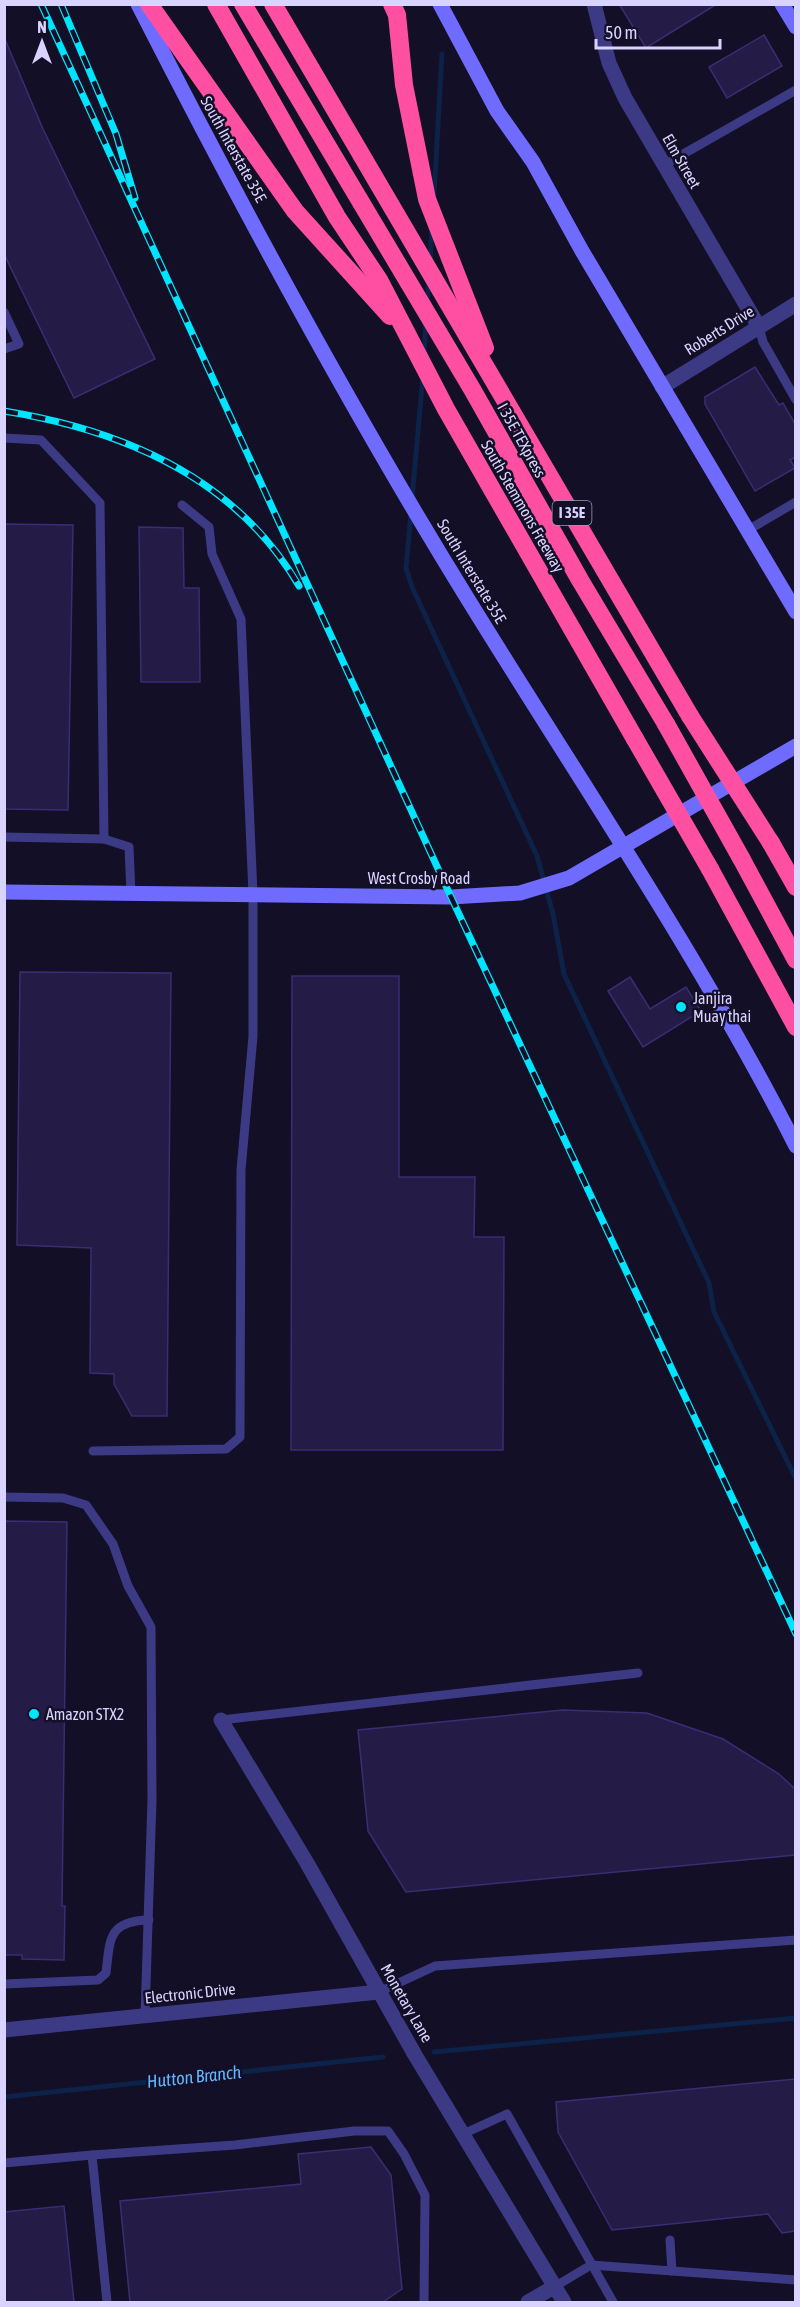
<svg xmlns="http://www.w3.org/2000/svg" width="800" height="2307" viewBox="0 0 800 2307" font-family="'Asap Condensed',sans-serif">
<rect width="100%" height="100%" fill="#130f26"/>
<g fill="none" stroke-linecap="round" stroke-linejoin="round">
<g stroke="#0c2248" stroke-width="5">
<path d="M 434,196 L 442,54"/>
<path d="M 430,262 L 432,229"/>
<path d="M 427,304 L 429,280"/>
<path d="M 424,355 L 426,322"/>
<path d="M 412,498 L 423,376"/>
<path d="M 411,513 L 406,568 L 412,587 L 537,856 L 553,914 L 564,974 L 709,1283 L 714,1312 L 796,1479"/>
<path d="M 434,2052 L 796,2018"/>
<path d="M 4,2097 L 383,2057"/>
</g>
</g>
<g fill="#241b47" stroke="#3b2d73" stroke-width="1.5">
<path d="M 619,4 L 717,4 L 646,48 Z"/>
<path d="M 764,35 L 782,66 L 727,98 L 709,67 Z"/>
<path d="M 4,37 L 43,129 L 155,359 L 74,398 L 4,254 Z"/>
<path d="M 755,367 L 779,405 L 783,403 L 795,424 L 795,457 L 790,460 L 795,468 L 755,491 L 705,404 L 705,397 Z"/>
<path d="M 4,524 L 73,525 L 68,810 L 4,809 Z"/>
<path d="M 139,527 L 183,528 L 184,588 L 199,588 L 200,682 L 141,682 Z"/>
<path d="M 20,972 L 171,973 L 167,1416 L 132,1416 L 114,1384 L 114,1374 L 90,1373 L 91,1248 L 17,1245 Z"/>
<path d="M 292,976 L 399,976 L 399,1177 L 475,1177 L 474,1237 L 504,1237 L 503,1450 L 291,1450 Z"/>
<path d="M 630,977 L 650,1009 L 686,987 L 701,1011 L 643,1047 L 608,991 Z"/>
<path d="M 4,1521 L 67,1522 L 62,1906 L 65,1906 L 64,1960 L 22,1959 L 22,1955 L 4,1955 Z"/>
<path d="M 563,1710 L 647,1713 L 723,1739 L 779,1774 L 795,1789 L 795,1855 L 406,1892 L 368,1831 L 358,1730 Z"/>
<path d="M 795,2079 L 795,2231 L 782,2233 L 768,2214 L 612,2230 L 558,2132 L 556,2102 Z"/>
<path d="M 371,2147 L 391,2175 L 402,2289 L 383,2302 L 130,2302 L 120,2201 L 301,2184 L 298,2154 Z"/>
<path d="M 64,2206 L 74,2302 L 4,2302 L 4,2212 Z"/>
</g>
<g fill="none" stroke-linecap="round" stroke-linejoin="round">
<g stroke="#3d3a85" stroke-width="9">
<path d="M 664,165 L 796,90"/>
<path d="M 4,312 L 19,344 L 4,349"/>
<path d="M 759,327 L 763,342 L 796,400"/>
<path d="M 4,438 L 41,440 L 100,503 L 104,839"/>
<path d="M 748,530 L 796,502"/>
<path d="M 4,837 L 104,839 L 129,847 L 131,894"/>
<path d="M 93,1451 L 226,1449 L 240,1437 L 241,1170 L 253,1036 L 253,894 L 241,619 L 212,554 L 209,527 L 182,505"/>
<path d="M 4,1497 L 63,1498 L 86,1505 L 113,1544 L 128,1586 L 151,1627 L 152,1800 L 145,2015"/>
<path d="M 221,1720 L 638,1673"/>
<path d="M 4,1984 L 98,1980 L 106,1973 C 110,1939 108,1921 149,1920"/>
<path d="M 379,1992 L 435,1966 L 796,1940"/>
<path d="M 463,2134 L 507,2114 L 613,2302"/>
<path d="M 92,2155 L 235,2145 L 354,2131 L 388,2131 L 404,2154 L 425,2195 L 424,2302"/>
<path d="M 4,2163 L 92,2155 L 107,2302"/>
<path d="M 670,2240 L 672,2271"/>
<path d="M 554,2287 L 591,2265 L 796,2280"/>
</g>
<g stroke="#3d3a85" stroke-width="15">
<path d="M 594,4 L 609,63 L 625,98 L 759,327"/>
<path d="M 662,387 L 796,304"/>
<path d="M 221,1720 L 307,1863 L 415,2055 L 564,2302"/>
<path d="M 4,2030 L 379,1992"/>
<path d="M 528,2302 L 554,2287"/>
</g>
<g stroke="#6f6bff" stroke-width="15">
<path d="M 138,4 C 241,206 349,407 469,601 C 580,781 699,956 796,1146"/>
<path d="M 440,4 L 497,111 L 533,162 L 582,251 L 796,612"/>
<path d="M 782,4 L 796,27"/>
<path d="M 4,892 L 451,897 L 520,893 L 569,878 L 796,746"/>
</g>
<g stroke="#ff4fa3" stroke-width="18">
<path d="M 149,4 L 295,211 L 390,316"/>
<path d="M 216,4 L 337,217 L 379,280 L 446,409 L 635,739"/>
<path d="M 243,4 L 472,389 L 580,580 L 666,724"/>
<path d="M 273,4 L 690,716"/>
<path d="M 392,4 L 397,15 L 404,85 L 427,199 L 485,348"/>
<path d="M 771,843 L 796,887"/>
<path d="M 741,858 L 796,960"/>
<path d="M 710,869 L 796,1027"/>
</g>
<defs>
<g id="rail">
<path d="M 41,4 L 451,897 L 796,1634"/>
<path d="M 61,4 L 116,134 L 135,198"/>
<path d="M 4,411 C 123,430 236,478 299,586"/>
</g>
</defs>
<use href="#rail" stroke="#00e5ff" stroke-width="7"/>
<use href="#rail" stroke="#130f26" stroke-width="4.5" stroke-dasharray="14" stroke-linecap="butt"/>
<g stroke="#ff4fa3" stroke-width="18">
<path d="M 690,716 L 771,843"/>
<path d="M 666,724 L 741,858"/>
<path d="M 635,739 L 710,869"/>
</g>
</g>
<g fill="#00e5ff" stroke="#130f26" stroke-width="2">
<circle cx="681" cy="1007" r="6"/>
<circle cx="34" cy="1714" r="6"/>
</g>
<g text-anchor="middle" stroke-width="5" stroke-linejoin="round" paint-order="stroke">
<rect fill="#130f26" stroke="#9e99be" stroke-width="1.5" x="552.5" y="501" width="39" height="24" rx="4.5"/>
<g font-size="15" font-weight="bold" fill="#d9d4ff">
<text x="572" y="518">I 35E</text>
</g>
<g font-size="16" fill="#d9d4ff" stroke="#130f26">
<text transform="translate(234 149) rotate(61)" y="6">South Interstate 35E</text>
<text transform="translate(682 161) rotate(60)" y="6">Elm Street</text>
<text transform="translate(719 330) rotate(-32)" y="6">Roberts Drive</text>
<text transform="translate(522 440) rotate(61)" y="6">I 35E TEXpress</text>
<text transform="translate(523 506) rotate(60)" y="6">South Stemmons Freeway</text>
<text transform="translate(472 571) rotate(59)" y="6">South Interstate 35E</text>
<text x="419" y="884">West Crosby Road</text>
<text transform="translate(190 1993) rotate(-6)" y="6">Electronic Drive</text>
<text transform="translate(407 2003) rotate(60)" y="6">Monetary Lane</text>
</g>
<g font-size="16" fill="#d9d4ff" stroke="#130f26" text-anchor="start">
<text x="693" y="1004">Janjira<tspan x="693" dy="18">Muay thai</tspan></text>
<text x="46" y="1720">Amazon STX2</text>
</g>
<g font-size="18" font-style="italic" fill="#62b6ff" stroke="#130f26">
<text transform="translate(194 2077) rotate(-6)" y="6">Hutton Branch</text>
</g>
</g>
<rect width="800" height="2307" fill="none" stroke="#d9d4ff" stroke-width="12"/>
<g transform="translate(42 42)" stroke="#130f26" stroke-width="4.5" paint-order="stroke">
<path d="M0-4.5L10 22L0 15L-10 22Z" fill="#d9d4ff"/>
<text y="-9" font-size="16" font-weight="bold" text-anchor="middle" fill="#d9d4ff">N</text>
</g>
<path d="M596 39v9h124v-9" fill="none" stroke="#d9d4ff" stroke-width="3"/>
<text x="605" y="39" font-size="18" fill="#d9d4ff" stroke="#130f26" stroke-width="4.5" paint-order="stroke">50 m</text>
</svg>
